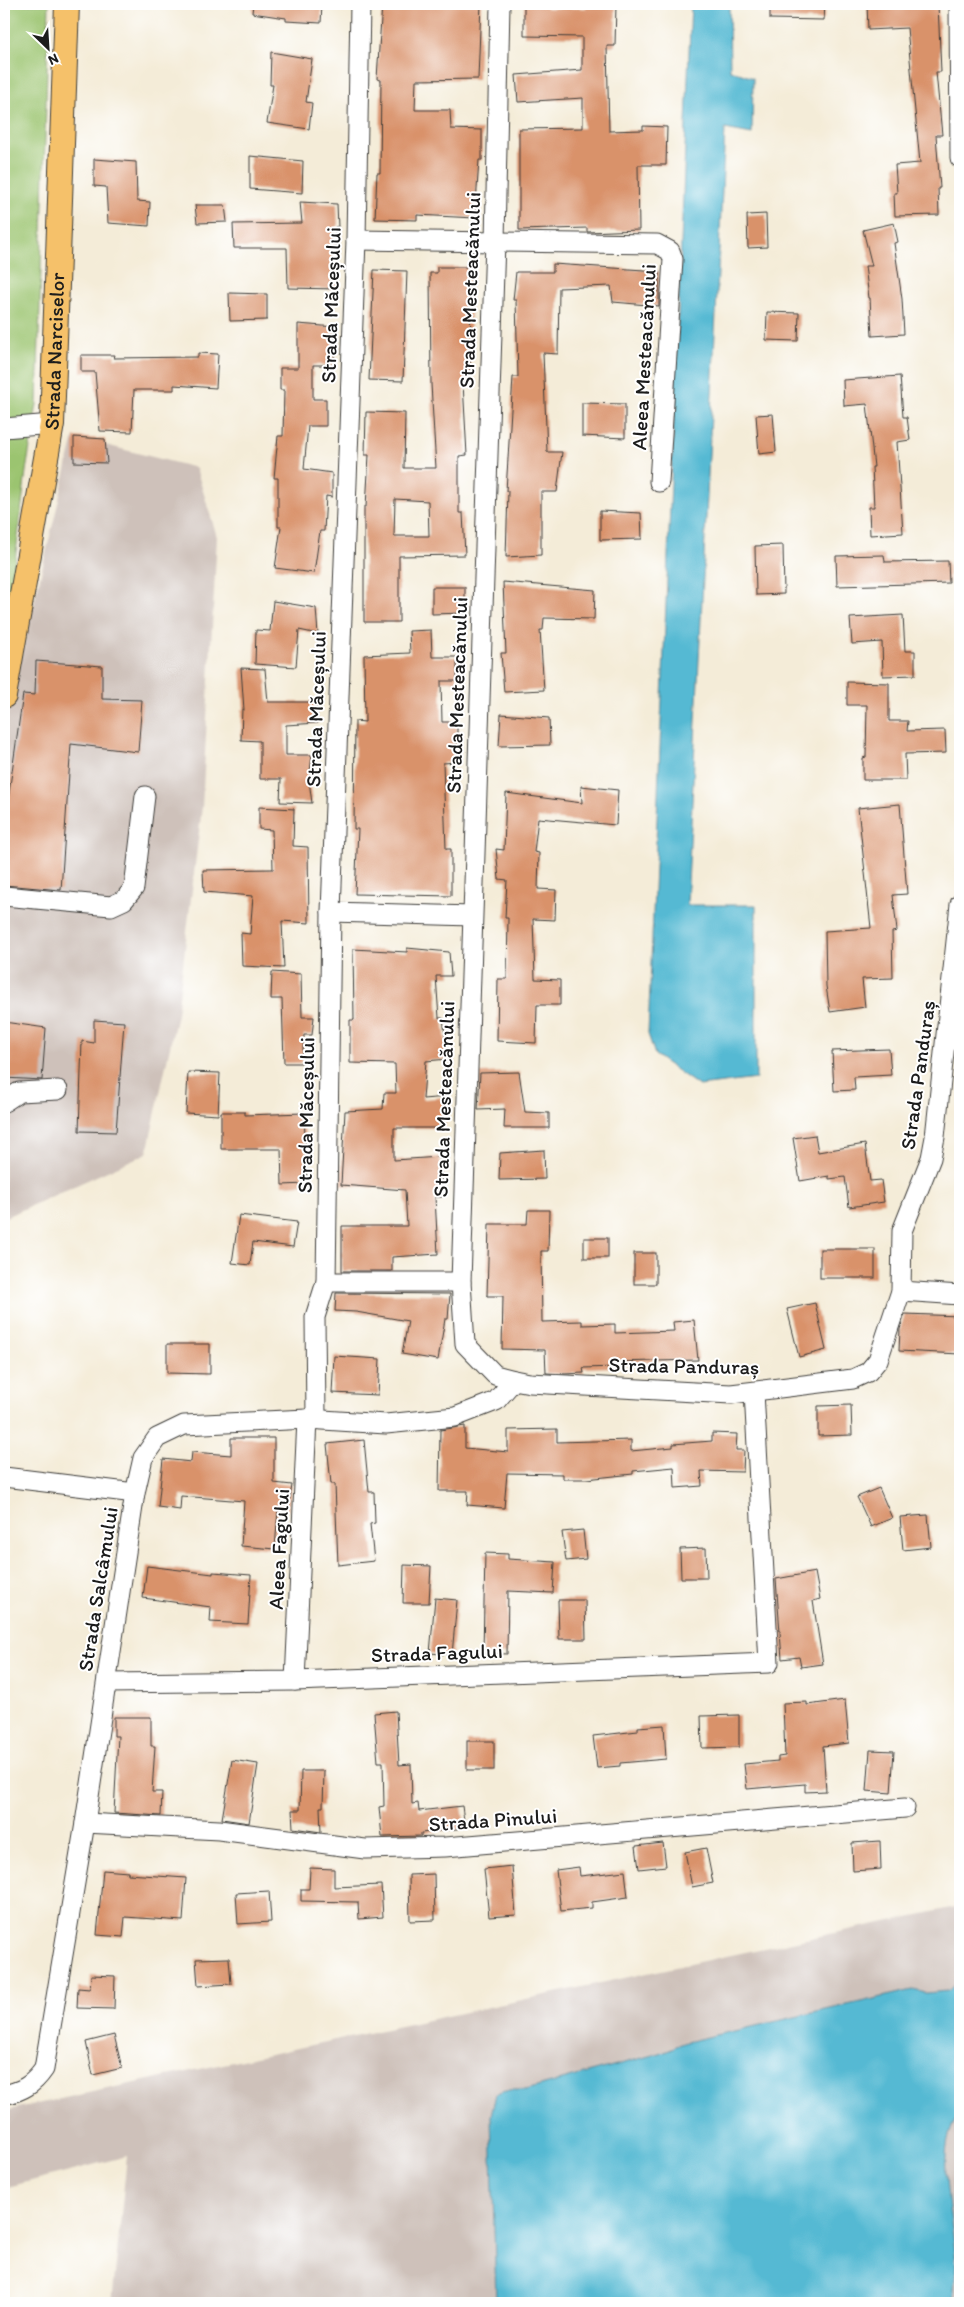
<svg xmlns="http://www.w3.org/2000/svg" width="964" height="2307" viewBox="0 0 964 2307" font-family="Itim,sans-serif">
<rect width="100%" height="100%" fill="#fff"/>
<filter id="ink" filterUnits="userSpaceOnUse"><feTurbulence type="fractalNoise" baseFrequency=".02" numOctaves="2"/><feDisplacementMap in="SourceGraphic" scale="10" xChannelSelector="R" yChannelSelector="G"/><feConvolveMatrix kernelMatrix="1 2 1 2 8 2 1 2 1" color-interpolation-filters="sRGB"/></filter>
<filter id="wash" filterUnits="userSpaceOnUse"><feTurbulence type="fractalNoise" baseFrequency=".0096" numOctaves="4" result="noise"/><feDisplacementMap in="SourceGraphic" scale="20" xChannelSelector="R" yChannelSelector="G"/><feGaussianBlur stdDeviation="1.12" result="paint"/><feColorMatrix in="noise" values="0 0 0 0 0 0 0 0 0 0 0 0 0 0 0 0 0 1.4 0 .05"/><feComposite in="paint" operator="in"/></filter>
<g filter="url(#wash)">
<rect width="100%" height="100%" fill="#f4ecd8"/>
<g fill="#cec1ba">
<path d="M 74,437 L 196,468 L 217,537 L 202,807 L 177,1014 L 147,1153 L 4,1218 L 4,726 Z"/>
<path d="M 960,1906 L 960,2303 L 112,2303 L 127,2156 L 4,2188 L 4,2111 Z"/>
</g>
<path fill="#9bc46f" stroke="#5c7046" d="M 4,4 L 49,4 L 37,404 L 26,471 L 4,652 Z"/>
<g fill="#55b9d3" stroke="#386a78">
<path d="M 691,4 L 729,4 L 730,70 L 753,78 L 752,134 L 725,129 L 687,905 L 756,905 L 756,1079 L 699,1086 L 655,1055 L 648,1034 Z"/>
<path d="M 960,1979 L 960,2114 C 933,2144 952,2215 955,2253 C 957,2269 954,2287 953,2303 L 496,2303 L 491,2116 L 496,2094 L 505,2090 L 526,2090 L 660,2053 L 686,2042 L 913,1990 L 926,1993 L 948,1991 Z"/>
</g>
<g id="blocks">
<g fill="#d9926a" fill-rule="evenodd">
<path d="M 253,4 L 322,4 L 321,23 L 286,21 L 286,18 L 252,13 Z"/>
<path d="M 382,4 L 481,4 L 478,79 L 416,80 L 415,110 L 450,110 L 451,129 L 482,130 L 482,160 L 479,160 L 475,218 L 417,215 L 417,220 L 375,219 L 377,173 L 380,173 L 381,80 L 377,79 L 378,63 Z"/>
<path d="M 524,4 L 546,4 L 546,8 L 586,8 L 586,4 L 616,4 L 615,46 L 607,46 L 609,131 L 643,130 L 643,126 L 667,127 L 666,165 L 638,165 L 639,230 L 587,232 L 587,228 L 519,230 L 519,129 L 583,128 L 583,98 L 518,102 L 516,75 L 582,70 L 582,37 L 524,36 Z"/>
<path d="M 770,4 L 825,4 L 824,20 L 770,19 Z"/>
<path d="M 867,4 L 938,4 L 941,72 L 936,72 L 942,135 L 936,135 L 940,188 L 938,188 L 939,215 L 895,216 L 894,193 L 897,193 L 895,165 L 920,163 L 907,28 L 868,30 Z"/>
<path d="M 271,52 L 312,59 L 306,102 L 312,103 L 309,129 L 267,123 L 273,85 L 270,85 Z"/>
<path d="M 250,156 L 303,161 L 302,193 L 250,189 Z"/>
<path d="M 94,159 L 136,162 L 137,201 L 150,202 L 149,226 L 108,223 L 106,187 L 94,186 Z"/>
<path d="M 300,202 L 337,204 L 338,227 L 335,227 L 337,289 L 288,288 L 287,248 L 234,248 L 233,224 L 302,223 Z"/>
<path d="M 195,205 L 225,205 L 227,222 L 197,223 Z"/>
<path d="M 766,214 L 767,247 L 748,248 L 747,215 Z"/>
<path d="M 894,223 L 898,242 L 894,243 L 902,299 L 904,334 L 872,336 L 870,298 L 869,298 L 865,266 L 872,266 L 863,230 Z"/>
<path d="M 553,264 L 659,271 L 659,306 L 613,302 L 611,286 L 559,288 L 558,354 L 543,353 L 547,452 L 562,452 L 557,492 L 541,492 L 541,555 L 506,557 L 508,491 L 506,491 L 513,377 L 518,377 L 516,300 L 513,300 L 516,272 L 553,272 Z"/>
<path d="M 437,267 L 471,267 L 470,382 L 463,383 L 467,455 L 459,456 L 459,513 L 463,513 L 465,555 L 399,556 L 399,622 L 364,622 L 364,507 L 366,507 L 369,455 L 365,455 L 366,412 L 405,413 L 404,468 L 436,468 L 431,384 L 430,273 L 437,273 ZM 395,499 L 428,501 L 429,536 L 394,536 Z"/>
<path d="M 374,270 L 407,271 L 403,381 L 369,380 Z"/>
<path d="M 229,293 L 267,294 L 267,320 L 230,321 Z"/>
<path d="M 767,312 L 799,313 L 798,341 L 766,340 Z"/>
<path d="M 298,324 L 335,327 L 334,365 L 313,365 L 313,399 L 326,399 L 326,426 L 308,426 L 304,469 L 332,473 L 332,497 L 326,496 L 324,531 L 320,531 L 314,573 L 275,568 L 281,527 L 278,527 L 278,478 L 274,478 L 278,436 L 283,436 L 284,390 L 280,390 L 280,368 L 298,368 Z"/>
<path d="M 198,353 L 218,354 L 216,388 L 174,385 L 174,390 L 134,390 L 132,432 L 100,431 L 95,372 L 81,372 L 81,355 L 115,355 L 114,358 L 198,357 Z"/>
<path d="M 900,376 L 903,417 L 907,417 L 910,440 L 897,442 L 903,533 L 870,535 L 869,507 L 874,507 L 872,467 L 874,467 L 867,404 L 844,406 L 843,380 Z"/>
<path d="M 582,403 L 625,404 L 625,438 L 582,436 Z"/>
<path d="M 773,414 L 776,452 L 759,454 L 756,415 Z"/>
<path d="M 74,437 L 105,439 L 107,463 L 74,462 Z"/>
<path d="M 600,511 L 641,513 L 642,539 L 600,540 Z"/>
<path d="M 783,545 L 784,594 L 756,595 L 755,546 Z"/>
<path d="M 884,555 L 885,562 L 948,561 L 949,583 L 837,586 L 836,556 Z"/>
<path d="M 503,582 L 595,590 L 594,619 L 544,618 L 543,630 L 540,630 L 544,690 L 504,692 L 501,653 L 506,653 Z"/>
<path d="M 432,587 L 465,587 L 465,613 L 432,614 Z"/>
<path d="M 273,601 L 316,608 L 318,634 L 299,630 L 296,667 L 255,664 L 256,630 L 270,631 Z"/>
<path d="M 903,615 L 905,651 L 915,651 L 915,675 L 883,676 L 882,642 L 852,644 L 850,618 Z"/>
<path d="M 431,630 L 432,657 L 457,657 L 457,681 L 441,681 L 442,722 L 457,722 L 457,762 L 443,763 L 446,849 L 451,849 L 451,896 L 355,894 L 358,829 L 354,829 L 355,721 L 365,722 L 364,655 L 410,653 L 409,631 Z"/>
<path d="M 36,661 L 102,666 L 102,699 L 142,700 L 138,752 L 71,744 L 61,890 L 4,885 L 4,828 L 23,694 L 35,695 Z"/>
<path d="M 241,668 L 265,669 L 268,702 L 316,702 L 318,723 L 286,725 L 286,755 L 312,755 L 309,781 L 312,803 L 280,802 L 281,779 L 260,779 L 260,741 L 241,740 L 242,709 L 244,710 Z"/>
<path d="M 847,682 L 889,683 L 889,721 L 908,721 L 907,731 L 945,730 L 946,753 L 905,754 L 906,780 L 863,780 L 863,758 L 866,757 L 867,705 L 847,705 Z"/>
<path d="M 501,714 L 549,718 L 550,745 L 499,746 Z"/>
<path d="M 581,786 L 618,790 L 616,825 L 538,818 L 534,852 L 539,853 L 538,889 L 556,890 L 555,920 L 533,919 L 535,979 L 560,980 L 560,1005 L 537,1005 L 536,1043 L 497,1041 L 498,979 L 507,979 L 508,918 L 505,918 L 507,880 L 499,879 L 496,849 L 504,850 L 506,793 L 582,803 Z"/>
<path d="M 900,804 L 907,894 L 893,895 L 897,931 L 892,932 L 893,978 L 862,979 L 865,1007 L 830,1012 L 826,986 L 825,931 L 871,928 L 858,808 Z"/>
<path d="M 259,807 L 294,809 L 293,846 L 308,847 L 309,923 L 282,921 L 284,968 L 242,966 L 241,933 L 250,934 L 253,896 L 204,892 L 203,870 L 273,869 L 272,830 L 259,829 Z"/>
<path d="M 407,948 L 449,952 L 451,976 L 436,976 L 439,1018 L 443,1018 L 448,1059 L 426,1061 L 423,1099 L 447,1097 L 445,1128 L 394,1128 L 394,1160 L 440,1157 L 442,1197 L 435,1197 L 438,1254 L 392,1257 L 392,1271 L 342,1271 L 342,1226 L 407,1226 L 405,1190 L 341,1185 L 345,1111 L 383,1109 L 384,1093 L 396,1093 L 395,1064 L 350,1063 L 350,1020 L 354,1020 L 353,949 L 407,952 Z"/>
<path d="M 272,972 L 301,974 L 302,1017 L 314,1017 L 312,1035 L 304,1035 L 302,1063 L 284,1063 L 282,999 L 271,999 Z"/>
<path d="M 94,1020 L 124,1022 L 116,1132 L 79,1131 L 82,1041 L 94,1043 Z"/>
<path d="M 4,1022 L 46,1028 L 42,1080 L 4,1078 Z"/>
<path d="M 889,1049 L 891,1075 L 854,1077 L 855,1090 L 834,1091 L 832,1051 Z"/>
<path d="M 188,1072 L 220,1073 L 218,1115 L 186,1113 Z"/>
<path d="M 519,1072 L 525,1112 L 549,1113 L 549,1128 L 504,1128 L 505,1109 L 478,1110 L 480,1073 Z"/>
<path d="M 221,1112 L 245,1112 L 245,1115 L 304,1113 L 307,1184 L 282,1185 L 281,1149 L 221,1149 Z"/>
<path d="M 815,1135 L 818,1152 L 865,1144 L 870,1181 L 881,1180 L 884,1202 L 849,1207 L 845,1177 L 829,1179 L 829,1176 L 800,1181 L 793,1138 Z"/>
<path d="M 544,1150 L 545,1179 L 499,1180 L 500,1153 Z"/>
<path d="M 528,1210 L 549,1210 L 548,1251 L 541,1251 L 542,1322 L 582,1321 L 582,1325 L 615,1324 L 615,1333 L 674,1331 L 673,1322 L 694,1320 L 698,1360 L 616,1362 L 616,1367 L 583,1368 L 584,1373 L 565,1374 L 546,1373 L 545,1350 L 502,1349 L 503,1296 L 487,1296 L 489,1224 L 527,1224 Z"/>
<path d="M 239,1215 L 297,1222 L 293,1247 L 253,1242 L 250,1265 L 232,1263 Z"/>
<rect x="584" y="1238" width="24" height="20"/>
<rect x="820" y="1249" width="55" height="29"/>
<rect x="634" y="1253" width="22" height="31"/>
<path d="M 336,1293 L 450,1294 L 448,1319 L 445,1319 L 438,1360 L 402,1354 L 408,1321 L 356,1312 L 335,1311 Z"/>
<path d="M 815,1303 L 826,1350 L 799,1357 L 787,1309 Z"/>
<path d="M 905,1314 L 960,1316 L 960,1354 L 899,1351 L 900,1329 Z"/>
<path d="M 167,1344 L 210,1344 L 210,1374 L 167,1373 Z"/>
<path d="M 334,1356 L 380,1359 L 378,1395 L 332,1393 Z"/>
<path d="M 851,1405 L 852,1435 L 818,1436 L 818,1406 Z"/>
<path d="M 465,1426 L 465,1448 L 508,1452 L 508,1430 L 557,1429 L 557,1442 L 631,1440 L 631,1451 L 673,1447 L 673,1444 L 712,1441 L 712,1433 L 737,1434 L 736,1450 L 744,1450 L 743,1472 L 701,1471 L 702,1486 L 675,1488 L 674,1467 L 633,1471 L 633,1474 L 586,1479 L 563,1479 L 563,1474 L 507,1473 L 504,1508 L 467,1505 L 468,1491 L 439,1491 L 440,1430 Z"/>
<path d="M 231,1438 L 274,1438 L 274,1483 L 292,1485 L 288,1511 L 278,1510 L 275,1549 L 241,1546 L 244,1501 L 181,1496 L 180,1510 L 158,1507 L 163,1459 L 191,1462 L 192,1452 L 231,1455 Z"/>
<path d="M 364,1440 L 369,1492 L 374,1492 L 375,1523 L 370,1524 L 374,1561 L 338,1565 L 335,1484 L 331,1484 L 327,1444 Z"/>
<path d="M 879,1488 L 892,1518 L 871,1527 L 857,1497 Z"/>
<path d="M 928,1515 L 931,1547 L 903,1550 L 900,1517 Z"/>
<path d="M 583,1530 L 586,1559 L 566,1561 L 562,1532 Z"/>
<path d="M 706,1548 L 707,1578 L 681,1578 L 680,1549 Z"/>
<path d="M 485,1553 L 508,1554 L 508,1559 L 555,1562 L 553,1593 L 508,1591 L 507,1654 L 483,1653 Z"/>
<path d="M 404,1565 L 431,1566 L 429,1603 L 403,1603 Z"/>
<path d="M 147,1566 L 213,1574 L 213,1572 L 251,1575 L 248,1624 L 210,1622 L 211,1607 L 143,1598 Z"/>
<path d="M 815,1572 L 820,1599 L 813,1601 L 823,1664 L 801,1667 L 799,1657 L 782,1659 L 776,1579 Z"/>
<path d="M 435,1598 L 457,1600 L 452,1655 L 430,1653 Z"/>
<path d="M 558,1600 L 585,1600 L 586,1639 L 559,1639 Z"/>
<path d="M 845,1700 L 849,1743 L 823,1746 L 826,1791 L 805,1792 L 805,1784 L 747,1789 L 744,1764 L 778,1761 L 778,1757 L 785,1756 L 783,1703 L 807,1702 L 807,1705 Z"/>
<path d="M 396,1711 L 399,1765 L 411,1764 L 412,1804 L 418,1803 L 419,1811 L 462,1806 L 465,1828 L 421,1833 L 421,1836 L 382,1837 L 379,1807 L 384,1806 L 383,1762 L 378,1762 L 374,1713 Z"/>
<path d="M 739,1715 L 739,1747 L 702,1748 L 701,1716 Z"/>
<path d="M 114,1717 L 151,1717 L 151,1746 L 155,1746 L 152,1792 L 162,1792 L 161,1816 L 114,1813 L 118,1736 L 114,1736 Z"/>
<path d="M 664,1725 L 666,1759 L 620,1763 L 620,1766 L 597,1768 L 593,1736 L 638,1731 L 638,1727 Z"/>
<rect x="467" y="1741" width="27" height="29"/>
<path d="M 870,1750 L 894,1751 L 891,1793 L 867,1791 Z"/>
<path d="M 232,1760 L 258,1764 L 249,1823 L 222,1819 Z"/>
<path d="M 301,1771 L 324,1771 L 323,1807 L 320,1807 L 321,1832 L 293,1828 L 292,1810 L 300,1810 Z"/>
<path d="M 880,1841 L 881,1869 L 853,1871 L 852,1843 Z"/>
<path d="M 663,1843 L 666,1866 L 639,1869 L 636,1846 Z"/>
<path d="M 706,1848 L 713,1883 L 692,1887 L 685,1852 Z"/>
<path d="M 512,1866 L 516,1915 L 489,1917 L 484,1869 Z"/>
<path d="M 579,1867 L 580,1876 L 625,1871 L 628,1897 L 592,1902 L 592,1908 L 561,1911 L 556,1870 Z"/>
<path d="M 310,1868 L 334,1869 L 334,1887 L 381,1885 L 383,1917 L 359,1919 L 358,1902 L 301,1901 L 301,1889 L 309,1889 Z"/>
<path d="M 103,1870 L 128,1872 L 128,1874 L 186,1878 L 183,1921 L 125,1917 L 123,1937 L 97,1935 Z"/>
<path d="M 434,1874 L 435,1920 L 410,1921 L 409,1875 Z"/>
<path d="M 269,1891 L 271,1922 L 238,1924 L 236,1893 Z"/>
<path d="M 229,1958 L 231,1984 L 198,1986 L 196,1959 Z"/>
<path d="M 91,1975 L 115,1976 L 114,2009 L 77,2008 L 78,1988 L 90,1989 Z"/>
<path d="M 114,2035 L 122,2068 L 93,2075 L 86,2042 Z"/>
</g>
</g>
</g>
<g filter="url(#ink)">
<use href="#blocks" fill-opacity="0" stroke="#3c3b38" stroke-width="1"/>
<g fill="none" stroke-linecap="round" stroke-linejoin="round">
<defs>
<g id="minor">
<path d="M 360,4 L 356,240 L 331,912 L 326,1282 L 461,1282"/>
<path d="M 500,4 L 495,241 L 461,1282 L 465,1344 L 495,1375 L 514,1380 L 530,1383 L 731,1394 L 853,1379 L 868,1372 L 878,1360 L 901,1291 L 902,1231 L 931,1158 L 935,1137 L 960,904"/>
<path d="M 959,4 L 960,158"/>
<path d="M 356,240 L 657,244 L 670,251 L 673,259 L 659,482"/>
<path d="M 4,428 L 52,424"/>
<path d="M 4,896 L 111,906 L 124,900 L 134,888 L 145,796"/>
<path d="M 331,912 L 472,916"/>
<path d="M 4,1102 L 19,1092 L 58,1090"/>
<path d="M 901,1291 L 960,1295"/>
<path d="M 316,1419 L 315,1317 L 326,1282"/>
<path d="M 4,1477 L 135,1493"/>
<path d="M 295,1681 L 307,1419"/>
<path d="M 107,1683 L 295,1681 L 769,1663 L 754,1392"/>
<path d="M 85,1823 L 219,1830 L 365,1849 L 445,1847 L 905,1808"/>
<path d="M 4,2095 C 22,2091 33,2085 44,2069 L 85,1823 L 135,1493 L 143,1458 L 157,1438 L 184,1425 L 307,1419 L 386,1424 L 455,1417 L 496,1401 L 514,1380"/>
</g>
<g id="major">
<path id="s1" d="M 4,696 L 52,424 L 67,4"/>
</g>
</defs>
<use href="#minor" stroke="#3c3b38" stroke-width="21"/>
<use href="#major" stroke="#3c3b38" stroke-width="26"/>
<use href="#minor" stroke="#fff" stroke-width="19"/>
<use href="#major" stroke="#f5c16b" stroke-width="24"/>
</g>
</g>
<g text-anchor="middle" stroke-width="4" stroke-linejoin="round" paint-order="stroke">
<g font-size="21" fill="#1c1c1c" stroke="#fff">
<text transform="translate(470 290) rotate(-88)" y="7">Strada Mesteacănului</text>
<text transform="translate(331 305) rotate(-88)" y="7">Strada Măceșului</text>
<text dy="7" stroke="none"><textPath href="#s1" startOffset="349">Strada Narciselor</textPath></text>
<text transform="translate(644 357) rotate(-87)" y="7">Aleea Mesteacănului</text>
<text transform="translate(457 695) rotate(-88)" y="7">Strada Mesteacănului</text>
<text transform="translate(316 709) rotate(-88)" y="7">Strada Măceșului</text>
<text transform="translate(918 1075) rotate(-82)" y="7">Strada Panduraș</text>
<text transform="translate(444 1099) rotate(-88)" y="7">Strada Mesteacănului</text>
<text transform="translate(306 1115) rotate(-89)" y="7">Strada Măceșului</text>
<text transform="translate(684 1366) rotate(1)" y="7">Strada Panduraș</text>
<text transform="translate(279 1549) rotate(-87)" y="7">Aleea Fagului</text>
<text transform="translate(98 1589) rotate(-81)" y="7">Strada Salcâmului</text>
<text transform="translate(437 1653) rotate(-2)" y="7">Strada Fagului</text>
<text transform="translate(493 1820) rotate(-4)" y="7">Strada Pinului</text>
</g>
</g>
<rect width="964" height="2307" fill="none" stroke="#fff" stroke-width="20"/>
<g transform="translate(48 48) rotate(155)" stroke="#ffffff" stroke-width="4" paint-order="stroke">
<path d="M0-4L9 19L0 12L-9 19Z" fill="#1c1c1c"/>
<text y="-8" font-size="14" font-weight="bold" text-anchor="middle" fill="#1c1c1c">N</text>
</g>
</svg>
